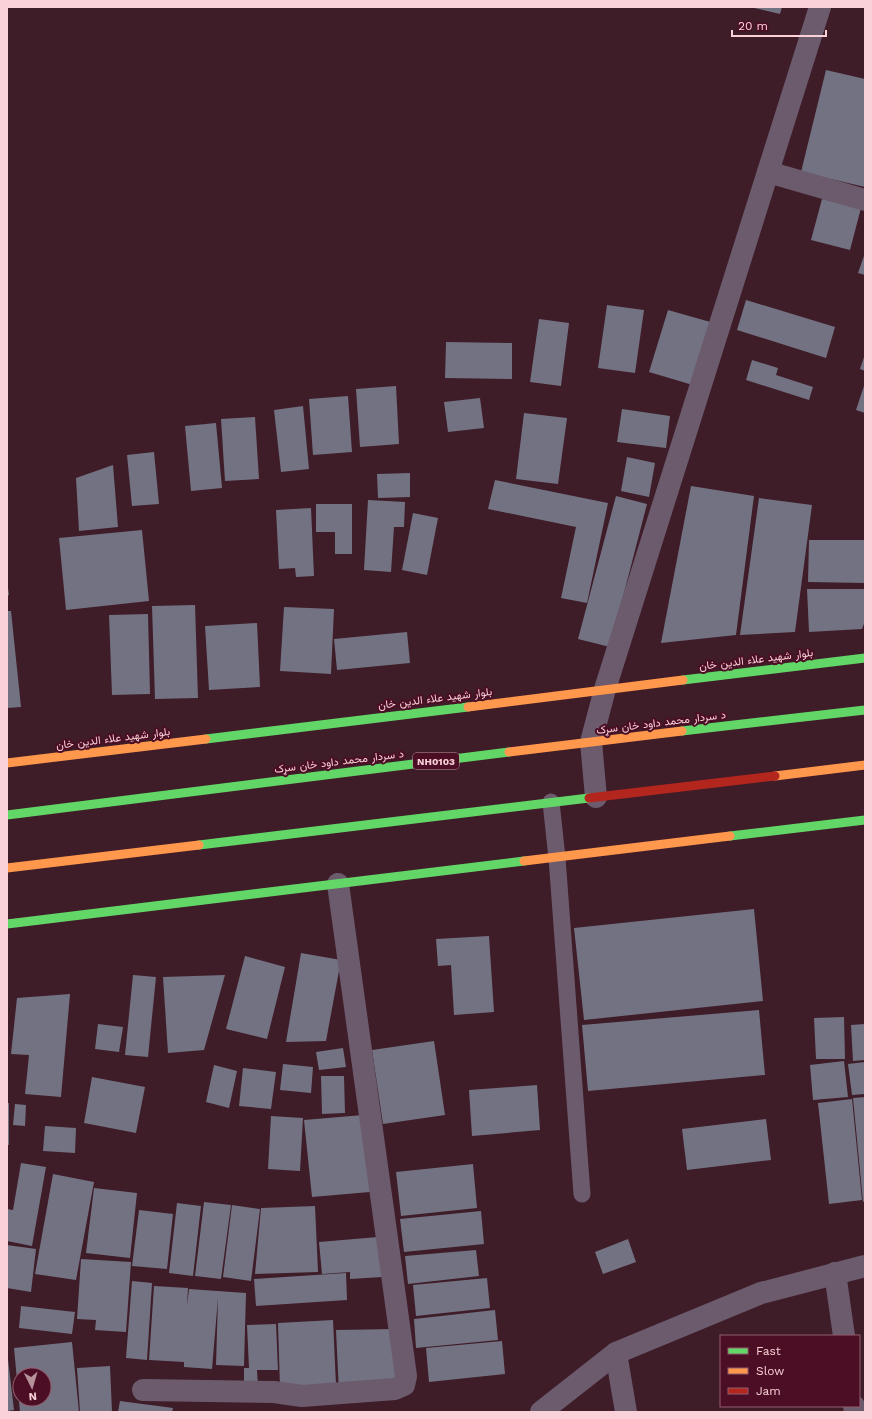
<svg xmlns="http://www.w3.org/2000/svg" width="872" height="1419" viewBox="0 0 872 1419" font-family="'Work Sans',Vazirmatn,sans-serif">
<rect width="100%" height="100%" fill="#3e1c28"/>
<g fill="#737282" fill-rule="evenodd">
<path d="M 750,7 L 782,7 L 780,14 Z"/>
<path d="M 826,70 L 865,79 L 865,187 L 801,172 Z"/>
<path d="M 822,199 L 861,208 L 850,250 L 811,240 Z"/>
<path d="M 865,253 L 865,275 L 858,273 Z"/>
<path d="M 746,300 L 835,327 L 826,358 L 737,330 Z"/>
<path d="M 607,305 L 644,310 L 635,373 L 598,368 Z"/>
<path d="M 668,310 L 714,323 L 696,386 L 649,372 Z"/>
<path d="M 539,319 L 569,323 L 561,386 L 530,382 Z"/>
<path d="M 446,342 L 512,343 L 512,379 L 445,378 Z"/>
<path d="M 865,354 L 865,371 L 860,369 Z"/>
<path d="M 752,360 L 778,368 L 776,375 L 813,387 L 809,400 L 746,380 Z"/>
<path d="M 865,383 L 865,413 L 856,410 Z"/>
<path d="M 396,386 L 399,444 L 360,447 L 356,389 Z"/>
<path d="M 348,396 L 352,452 L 313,455 L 309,399 Z"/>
<path d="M 480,398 L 484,428 L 448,432 L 444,402 Z"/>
<path d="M 303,406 L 309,469 L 281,472 L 274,410 Z"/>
<path d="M 622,409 L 670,416 L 666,448 L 617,442 Z"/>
<path d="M 524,413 L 567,418 L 558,484 L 516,479 Z"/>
<path d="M 255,417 L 259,479 L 225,481 L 221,419 Z"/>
<path d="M 216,423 L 222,488 L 191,491 L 185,426 Z"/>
<path d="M 154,452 L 159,504 L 132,506 L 127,455 Z"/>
<path d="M 627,457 L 655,463 L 649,497 L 621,491 Z"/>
<path d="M 113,465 L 118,527 L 79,531 L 76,478 Z"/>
<path d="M 410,473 L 410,497 L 378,498 L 377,474 Z"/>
<path d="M 495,480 L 608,503 L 587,603 L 561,598 L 576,527 L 488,509 Z"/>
<path d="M 691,486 L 754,496 L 736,635 L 661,643 Z"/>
<path d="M 616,496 L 647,504 L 610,647 L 578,639 Z"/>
<path d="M 759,498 L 812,505 L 795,632 L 740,635 Z"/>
<path d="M 368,500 L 405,502 L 404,527 L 394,527 L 391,572 L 364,570 Z"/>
<path d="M 316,504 L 352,504 L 352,554 L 335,554 L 335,532 L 316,532 Z"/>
<path d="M 311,508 L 314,576 L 296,577 L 295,568 L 279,569 L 276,510 Z"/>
<path d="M 413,513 L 438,518 L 427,575 L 402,570 Z"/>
<path d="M 142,530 L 149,601 L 66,610 L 59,538 Z"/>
<path d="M 809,540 L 865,540 L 865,583 L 808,582 Z"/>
<path d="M 7,580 L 9,595 L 7,596 Z"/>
<path d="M 807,589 L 865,589 L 865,621 L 862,629 L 809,632 Z"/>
<path d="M 195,605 L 198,698 L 155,699 L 152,606 Z"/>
<path d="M 284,607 L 334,609 L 331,674 L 280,671 Z"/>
<path d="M 7,611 L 11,611 L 21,707 L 7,708 Z"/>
<path d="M 148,614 L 150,694 L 112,695 L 109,615 Z"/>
<path d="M 257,623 L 260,687 L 209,690 L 205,626 Z"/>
<path d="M 407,632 L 410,663 L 337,670 L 334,639 Z"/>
<path d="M 754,909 L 763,1001 L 584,1020 L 574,928 Z"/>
<path d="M 489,936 L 494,1012 L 454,1015 L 451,965 L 438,966 L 436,939 Z"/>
<path d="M 301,953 L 341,960 L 326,1041 L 286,1042 Z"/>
<path d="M 245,956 L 285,967 L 267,1039 L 226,1029 Z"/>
<path d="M 133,975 L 156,977 L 148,1057 L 125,1055 Z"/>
<path d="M 225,975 L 204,1050 L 168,1053 L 163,977 Z"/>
<path d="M 70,994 L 61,1097 L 25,1094 L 29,1055 L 11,1054 L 17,998 Z"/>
<path d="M 759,1010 L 765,1075 L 588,1091 L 582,1025 Z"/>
<path d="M 844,1017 L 845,1059 L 816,1059 L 814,1018 Z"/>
<path d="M 98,1024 L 123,1027 L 119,1052 L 95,1049 Z"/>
<path d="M 865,1024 L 865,1060 L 853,1061 L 851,1025 Z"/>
<path d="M 434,1041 L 445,1115 L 383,1124 L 372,1050 Z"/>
<path d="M 343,1048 L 346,1067 L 319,1070 L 316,1052 Z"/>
<path d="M 844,1061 L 848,1097 L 813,1100 L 810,1065 Z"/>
<path d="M 865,1062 L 865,1094 L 852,1095 L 848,1064 Z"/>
<path d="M 283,1064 L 313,1067 L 311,1093 L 280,1090 Z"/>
<path d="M 214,1065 L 237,1071 L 229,1108 L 206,1102 Z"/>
<path d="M 243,1068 L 276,1072 L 271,1109 L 239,1106 Z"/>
<path d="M 321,1076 L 344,1076 L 345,1113 L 322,1114 Z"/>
<path d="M 92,1077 L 145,1087 L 136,1133 L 84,1123 Z"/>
<path d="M 537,1085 L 540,1130 L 472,1136 L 469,1090 Z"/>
<path d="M 865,1097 L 865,1201 L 863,1202 L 853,1098 Z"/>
<path d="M 852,1099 L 862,1200 L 829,1204 L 818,1103 Z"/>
<rect x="7" y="1103" width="2" height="42"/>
<path d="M 15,1104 L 26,1105 L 25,1126 L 13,1125 Z"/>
<path d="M 363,1115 L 370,1192 L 312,1197 L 304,1120 Z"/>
<path d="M 271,1116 L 303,1118 L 300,1171 L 268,1169 Z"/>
<path d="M 766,1119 L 771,1160 L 687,1170 L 682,1129 Z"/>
<path d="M 45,1126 L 76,1128 L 75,1153 L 43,1151 Z"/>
<path d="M 21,1163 L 46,1167 L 32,1246 L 7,1241 L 7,1209 L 13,1210 Z"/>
<path d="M 473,1164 L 477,1208 L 401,1216 L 396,1172 Z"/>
<path d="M 53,1174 L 94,1182 L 76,1280 L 35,1274 Z"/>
<path d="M 94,1188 L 137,1193 L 130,1258 L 86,1253 Z"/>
<path d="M 204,1202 L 231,1205 L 221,1279 L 195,1276 Z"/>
<path d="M 177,1203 L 201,1206 L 193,1276 L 169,1273 Z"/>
<path d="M 232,1205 L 260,1209 L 251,1281 L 223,1277 Z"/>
<path d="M 315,1206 L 318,1272 L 255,1274 L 261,1208 Z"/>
<path d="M 139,1210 L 173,1214 L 167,1269 L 132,1266 Z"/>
<path d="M 481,1211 L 484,1244 L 404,1252 L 400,1219 Z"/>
<path d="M 378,1237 L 382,1277 L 350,1279 L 350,1272 L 322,1274 L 319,1242 Z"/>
<path d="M 628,1239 L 636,1262 L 603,1274 L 595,1252 Z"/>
<path d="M 7,1245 L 36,1249 L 31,1292 L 7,1288 Z"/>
<path d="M 476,1250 L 479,1276 L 408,1284 L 405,1256 Z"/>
<path d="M 81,1259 L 131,1262 L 126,1332 L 95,1330 L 96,1320 L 77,1319 Z"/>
<path d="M 346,1273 L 347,1300 L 256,1306 L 254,1279 Z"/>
<path d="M 487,1278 L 490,1308 L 416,1316 L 413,1285 Z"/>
<path d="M 132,1281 L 152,1283 L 147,1360 L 126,1358 Z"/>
<path d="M 154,1286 L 188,1288 L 187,1306 L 189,1289 L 246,1293 L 244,1366 L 216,1365 L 218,1298 L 212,1369 L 184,1367 L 184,1362 L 149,1360 Z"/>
<path d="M 21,1306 L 75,1312 L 72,1334 L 19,1328 Z"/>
<path d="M 495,1310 L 498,1340 L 416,1348 L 414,1319 Z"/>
<path d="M 333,1320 L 336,1385 L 280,1388 L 278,1323 Z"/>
<path d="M 276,1324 L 278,1370 L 257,1370 L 258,1387 L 244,1388 L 244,1368 L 249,1368 L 247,1325 Z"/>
<path d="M 395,1329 L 397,1389 L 339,1393 L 336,1330 Z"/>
<path d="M 502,1341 L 505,1374 L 429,1382 L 426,1348 Z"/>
<path d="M 72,1342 L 79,1412 L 20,1412 L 14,1348 ZM 20,1375 L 44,1375 L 44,1399 L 20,1399 Z"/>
<path d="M 7,1351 L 14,1410 L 7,1411 Z"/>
<path d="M 110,1366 L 112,1412 L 80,1412 L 77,1368 Z"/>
<path d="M 120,1401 L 173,1408 L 172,1412 L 118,1412 Z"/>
</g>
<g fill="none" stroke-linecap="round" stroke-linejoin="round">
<path stroke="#6b5b6d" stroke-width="17" d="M 551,802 L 557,858 L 582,1194"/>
<g stroke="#6b5b6d" stroke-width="22">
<path d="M 768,172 L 865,200"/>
<path d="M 596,797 L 591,742 L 605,689 L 820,7"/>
<path d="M 835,1273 L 844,1336"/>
<path d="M 616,1353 L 626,1412"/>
<path d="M 143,1390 L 274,1392 L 302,1396 L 395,1389 L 404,1385 L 406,1376 L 338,884"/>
<path d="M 854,1406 L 855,1412"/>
<path d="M 541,1412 L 616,1353 L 761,1293 L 865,1266"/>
</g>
<g stroke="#63d668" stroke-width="9">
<path d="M 683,680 L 865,658"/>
<path d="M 682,731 L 865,710"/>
<path d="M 206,739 L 468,707"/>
<path d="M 7,815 L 509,752"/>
<path d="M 730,836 L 865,820"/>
<path d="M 199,845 L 589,798"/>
<path d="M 7,924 L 524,861"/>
</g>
<g stroke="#ff974d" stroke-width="9">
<path d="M 468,707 L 683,680"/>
<path d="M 509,752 L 682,731"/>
<path d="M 7,763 L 206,739"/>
<path d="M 775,776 L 865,765"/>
<path d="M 524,861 L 730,836"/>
<path d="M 7,868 L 199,845"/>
</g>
<path stroke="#b3261e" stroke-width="9" d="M 589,798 L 775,776"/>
</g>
<g text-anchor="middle" stroke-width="4" stroke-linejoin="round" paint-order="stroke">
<rect fill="#4c0e24" stroke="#c696a3" stroke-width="1" x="413" y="753" width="46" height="16" rx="3"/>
<g font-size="10" font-weight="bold" fill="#fad1d9">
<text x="436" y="765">NH0103</text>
</g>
<g font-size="11" fill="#fad1d9" stroke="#4c0e24">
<text transform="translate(756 659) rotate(-7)" y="4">بلوار شهید علاء الدین خان</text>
<text transform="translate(435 698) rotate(-7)" y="4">بلوار شهید علاء الدین خان</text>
<text transform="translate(661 722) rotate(-7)" y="4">د سردار محمد داود خان سړک</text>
<text transform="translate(113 738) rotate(-7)" y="4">بلوار شهید علاء الدین خان</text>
<text transform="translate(339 761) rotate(-7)" y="4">د سردار محمد داود خان سړک</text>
</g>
</g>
<rect width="872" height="1419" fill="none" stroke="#fad1d9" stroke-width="16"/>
<rect x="720" y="1335" width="140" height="72" fill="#4c0e24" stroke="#925c6c"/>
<rect x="728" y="1348" width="20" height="6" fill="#63d668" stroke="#925c6c"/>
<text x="756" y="1355" font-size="12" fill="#fad1d9">Fast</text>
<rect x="728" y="1368" width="20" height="6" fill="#ff974d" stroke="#925c6c"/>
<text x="756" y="1375" font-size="12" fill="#fad1d9">Slow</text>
<rect x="728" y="1388" width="20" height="6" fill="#b3261e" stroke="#925c6c"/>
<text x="756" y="1395" font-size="12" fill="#fad1d9">Jam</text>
<g transform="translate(32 1387) rotate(175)"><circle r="19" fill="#4c0e24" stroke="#925c6c"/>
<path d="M0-3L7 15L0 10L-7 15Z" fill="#b8929b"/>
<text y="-6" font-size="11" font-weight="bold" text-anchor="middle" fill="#fad1d9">N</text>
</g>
<path d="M732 30v6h94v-6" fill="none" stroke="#fad1d9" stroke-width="2"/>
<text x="738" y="30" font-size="12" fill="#fad1d9" stroke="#4c0e24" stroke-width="3" paint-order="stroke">20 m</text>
</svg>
